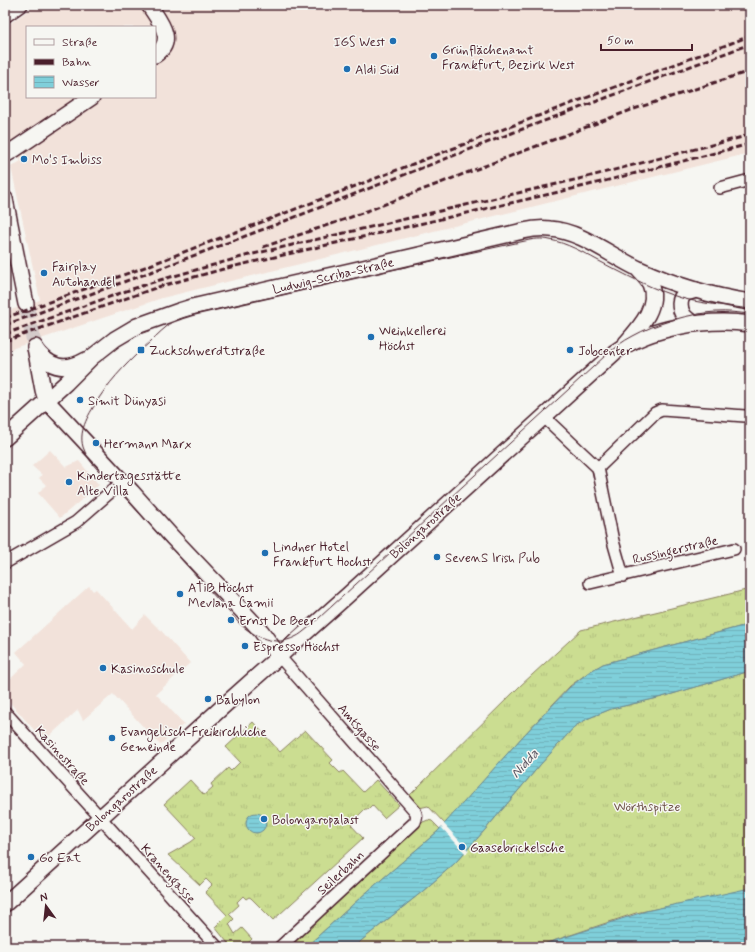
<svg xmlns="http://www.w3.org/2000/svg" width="755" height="952" viewBox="0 0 755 952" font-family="Mynerve,sans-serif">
<defs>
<pattern id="grass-tufts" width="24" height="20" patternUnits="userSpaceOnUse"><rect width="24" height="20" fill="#cbdd91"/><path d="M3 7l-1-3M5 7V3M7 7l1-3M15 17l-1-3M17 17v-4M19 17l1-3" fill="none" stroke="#b0bd7d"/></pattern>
<pattern id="water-rules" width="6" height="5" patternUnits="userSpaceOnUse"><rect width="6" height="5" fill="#7fcfda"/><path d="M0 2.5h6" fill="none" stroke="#6fb1bb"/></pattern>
</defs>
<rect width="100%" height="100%" fill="#f6f6f2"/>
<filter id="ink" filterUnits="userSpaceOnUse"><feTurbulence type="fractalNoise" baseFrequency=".025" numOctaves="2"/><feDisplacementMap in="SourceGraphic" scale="8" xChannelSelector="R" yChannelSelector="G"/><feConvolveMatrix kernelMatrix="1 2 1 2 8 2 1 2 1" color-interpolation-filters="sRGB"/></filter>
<g filter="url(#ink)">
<g fill="#f2e2da" fill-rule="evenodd">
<path d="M 36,5 L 750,5 L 750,153 L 162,298 L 5,351 L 5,312 L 40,300 L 11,167 L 21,161 L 5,138 L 5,27 ZM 27,27 L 155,27 L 155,97 L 27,97 Z"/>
<path d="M 50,450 L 66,467 L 79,461 L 99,485 L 60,518 L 38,493 L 46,485 L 39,478 L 42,475 L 32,466 Z"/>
<path d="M 89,586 L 93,591 L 96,589 L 132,629 L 145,615 L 156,626 L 157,626 L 190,663 L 156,694 L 184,724 L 160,745 L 113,694 L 83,720 L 78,710 L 44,741 L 5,697 L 5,684 L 26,664 L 16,652 Z"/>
</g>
<g fill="url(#grass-tufts)" stroke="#8a7e5e">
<path d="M 750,589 L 750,624 L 603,664 L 589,672 L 570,686 L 524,735 L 445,824 L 428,806 L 419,808 L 408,797 L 520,686 L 581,630 Z"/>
<path d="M 750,671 L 750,889 L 636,913 L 535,947 L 355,947 L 362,940 L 423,891 L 455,863 L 484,831 L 540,765 L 575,726 L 589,718 L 611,709 L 662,697 Z"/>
<path d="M 253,722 L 280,752 L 305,730 L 333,760 L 330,763 L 340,773 L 343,771 L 363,792 L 376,780 L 399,805 L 384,818 L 372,805 L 368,809 L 365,809 L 356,818 L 356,820 L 351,825 L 363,838 L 280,914 L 273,920 L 251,898 L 249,897 L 246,899 L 243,896 L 237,902 L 239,905 L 229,914 L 234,919 L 229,924 L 235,934 L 242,928 L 252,939 L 244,947 L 231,947 L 215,927 L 227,915 L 205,892 L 212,885 L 206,879 L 200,885 L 168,855 L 191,842 L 196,838 L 164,804 L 190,780 L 204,795 L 213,787 L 211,784 L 228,768 L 231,771 L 240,762 L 226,747 Z"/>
<path d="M 428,820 L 432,821 L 440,829 L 437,832 L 360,898 L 306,947 L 287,947 L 423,822 Z"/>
</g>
<g fill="url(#water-rules)" stroke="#6a8994">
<path d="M 750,624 L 750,671 L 662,697 L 611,709 L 589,718 L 575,726 L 540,765 L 484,831 L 455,863 L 423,891 L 362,940 L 355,947 L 306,947 L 360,898 L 437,832 L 524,735 L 570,687 L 589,672 L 603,664 Z"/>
<circle cx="256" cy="823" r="10"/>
<path d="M 750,888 L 750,947 L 535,947 L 646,911 Z"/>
</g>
<path fill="#f6f6f2" d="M 443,823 L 469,851 L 466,854 L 440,826 Z"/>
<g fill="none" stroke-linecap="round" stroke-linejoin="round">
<path stroke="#d4cbca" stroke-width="15" stroke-dasharray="15 8" stroke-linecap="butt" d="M 26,304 L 35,347"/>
<defs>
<g id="street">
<path d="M 5,17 L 22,5"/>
<path d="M 720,188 L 750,180"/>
<path d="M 544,417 L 598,468 L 613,541 L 623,576"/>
<path d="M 598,468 L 655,413 L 662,410 L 745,416"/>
<path d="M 5,563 L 76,522 L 122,482"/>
<path d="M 590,583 L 734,549"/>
<path d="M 279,656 L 415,811 C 417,815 417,817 415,822 L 280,947"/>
<path d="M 5,712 L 217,947"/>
</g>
<g id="secondary">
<path d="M 149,5 C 159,21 177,40 155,55"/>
<path d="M 5,155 L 15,149 L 92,97"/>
<path d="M 5,199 L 26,304"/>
<path d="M 694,324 C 691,322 687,319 684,316 C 679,309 678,298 686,293 C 689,292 693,291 696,290"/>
<path d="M 626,343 C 639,328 660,306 650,284 C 647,278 642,274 638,269"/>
<path d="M 35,347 L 43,390 L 46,400 L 132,492 L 172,537 L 249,618 L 261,631 L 279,656"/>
<path d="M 35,348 C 49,368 65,372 86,360"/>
<path d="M 5,438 L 66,383 L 92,357 L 115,339 L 137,326 L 179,311 L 192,307 L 363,268 L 523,231 C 532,229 541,228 550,229 C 581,231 611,256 639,269 C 674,285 711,296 750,302"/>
<path d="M 5,904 L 228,702 L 349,594 L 615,352 C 650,327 708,318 750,324"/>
</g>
</defs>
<use href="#street" stroke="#4a1f2b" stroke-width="14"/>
<use href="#secondary" stroke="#4a1f2b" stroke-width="18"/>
<use href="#street" stroke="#f6f6f2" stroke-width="11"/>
<use href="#secondary" stroke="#f6f6f2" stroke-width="15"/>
<path stroke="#4a1f2b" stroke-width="1" d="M 750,309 C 724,305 697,304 672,295 C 646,286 622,273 597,260 C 582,252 567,243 550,240 C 542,238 533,239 525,241 C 441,259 357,277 273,297 C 252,301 231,306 210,311 C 197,314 184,316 173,322 C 165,327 157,335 150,342 C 131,359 113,377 99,398 C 90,413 78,429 83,447 C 88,464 110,481 121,493 C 161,537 200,580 239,623 C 254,637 276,647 295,637 C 300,635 304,631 308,628 L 605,356 C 614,348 623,341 633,336 C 654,324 691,313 716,312 C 727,311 739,313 750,314"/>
<g stroke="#4a1f2b" stroke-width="3" stroke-dasharray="6 3" stroke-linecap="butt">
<path d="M 263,247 L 346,219 L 631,110 L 750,71"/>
<path d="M 5,318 L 137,270 L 509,127 L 750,36"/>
<path d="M 5,325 L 140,276 L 285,221 L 512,133 L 750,44"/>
<path d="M 5,334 L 126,291 L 160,280 L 249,255 L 583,178 L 750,135"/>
<path d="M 5,341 L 161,286 L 231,267 L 585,186 L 750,144"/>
</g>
</g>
</g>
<g fill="#1f6fb2" stroke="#f6f6f2" stroke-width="1.5">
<circle cx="393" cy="41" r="4"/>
<circle cx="434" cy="56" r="4"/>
<circle cx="347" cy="69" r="4"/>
<circle cx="24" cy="159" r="4"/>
<circle cx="44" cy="273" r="4"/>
<circle cx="371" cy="337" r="4"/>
<rect x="137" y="346" width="8" height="8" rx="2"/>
<circle cx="570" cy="350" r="4"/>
<circle cx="80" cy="400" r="4"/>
<circle cx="96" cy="443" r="4"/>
<circle cx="69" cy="482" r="4"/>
<circle cx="265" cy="553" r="4"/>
<circle cx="437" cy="557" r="4"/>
<circle cx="180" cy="594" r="4"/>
<circle cx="231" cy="620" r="4"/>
<circle cx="245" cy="646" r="4"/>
<circle cx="103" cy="668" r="4"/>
<circle cx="208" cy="699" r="4"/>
<circle cx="112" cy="738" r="4"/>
<circle cx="264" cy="819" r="4"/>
<circle cx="462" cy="847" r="4"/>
<circle cx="31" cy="857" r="4"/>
</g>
<g text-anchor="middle" stroke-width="3" stroke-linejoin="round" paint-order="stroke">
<g font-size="13" fill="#4a1f2b" stroke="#f6f6f2" text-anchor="start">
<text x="385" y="46" text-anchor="end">IGS West</text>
<text x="442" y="54">Grünflächenamt<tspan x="442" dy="15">Frankfurt, Bezirk West</tspan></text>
<text x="355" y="74">Aldi Süd</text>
<text x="32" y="164">Mo's Imbiss</text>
<text x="52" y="271">Fairplay<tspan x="52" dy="15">Autohandel</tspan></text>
<text x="379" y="335">Weinkellerei<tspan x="379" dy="15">Höchst</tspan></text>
<text x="149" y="355">Zuckschwerdtstraße</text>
<text x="578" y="355">Jobcenter</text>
<text x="88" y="405">Simit Dünyasi</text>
<text x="104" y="448">Hermann Marx</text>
<text x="77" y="480">Kindertagesstätte<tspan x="77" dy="15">Alte Villa</tspan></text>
<text x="273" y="551">Lindner Hotel<tspan x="273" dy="15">Frankfurt Hochst</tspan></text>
<text x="445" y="562">SevenS Irish Pub</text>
<text x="188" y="592">ATiB Höchst<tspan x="188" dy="15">Mevlana Camii</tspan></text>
<text x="239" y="625">Ernst De Beer</text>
<text x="253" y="651">Espresso Höchst</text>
<text x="111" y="673">Kasinoschule</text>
<text x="216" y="704">Babylon</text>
<text x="120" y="736">Evangelisch-Freikirchliche<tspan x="120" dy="15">Gemeinde</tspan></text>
<text x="272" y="824">Bolongaropalast</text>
<text x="470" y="852">Gaasebrickelsche</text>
<text x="39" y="862">Go Eat</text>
</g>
<g font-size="13" fill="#4a1f2b" stroke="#f6f6f2">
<text transform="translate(333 275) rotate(-13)" y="5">Ludwig-Scriba-Straße</text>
<text transform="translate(425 525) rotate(-42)" y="5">Bolongarostraße</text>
<text transform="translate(675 549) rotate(-13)" y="5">Russingerstraße</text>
<text transform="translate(360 727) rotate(49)" y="5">Amtsgasse</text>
<text transform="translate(63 755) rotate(48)" y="5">Kasinostraße</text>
<text transform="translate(121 798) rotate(-42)" y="5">Bolongarostraße</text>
<text transform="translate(340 872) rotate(-43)" y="5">Seilerbahn</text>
<text transform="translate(169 873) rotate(48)" y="5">Kranengasse</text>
</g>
<g font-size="13" fill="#6a4e44" stroke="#f6f6f2">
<text x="647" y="811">Wörthspitze</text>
</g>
<g font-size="14" font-style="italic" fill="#5a5460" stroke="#f6f6f2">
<text transform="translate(524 763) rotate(-48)" y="5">Nidda</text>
</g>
</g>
<rect width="755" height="952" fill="none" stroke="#f6f6f2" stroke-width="20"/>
<rect x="10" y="10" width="735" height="932" fill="none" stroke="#4a1f2b" stroke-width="1.5" filter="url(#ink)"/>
<rect x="26" y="26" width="130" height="72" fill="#f6f6f2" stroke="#b1a0a2"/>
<rect x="34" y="39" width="20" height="6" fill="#f6f6f2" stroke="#b1a0a2"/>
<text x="62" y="46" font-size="12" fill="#4a1f2b">Straße</text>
<rect x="34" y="59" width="20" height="6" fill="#4a1f2b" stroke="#b1a0a2"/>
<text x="62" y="66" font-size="12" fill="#4a1f2b">Bahn</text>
<rect x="34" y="76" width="20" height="12" fill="url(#water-rules)" stroke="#b1a0a2"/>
<text x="62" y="86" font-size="12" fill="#4a1f2b">Wasser</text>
<g transform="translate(46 906) rotate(345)" stroke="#f6f6f2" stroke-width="3" paint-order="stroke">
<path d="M0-3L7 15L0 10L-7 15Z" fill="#4a1f2b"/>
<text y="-6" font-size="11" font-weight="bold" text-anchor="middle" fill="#4a1f2b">N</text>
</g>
<path d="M601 44v6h91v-6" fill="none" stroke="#4a1f2b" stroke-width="2"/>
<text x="607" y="44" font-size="12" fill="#4a1f2b" stroke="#f6f6f2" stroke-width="3" paint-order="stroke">50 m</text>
</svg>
